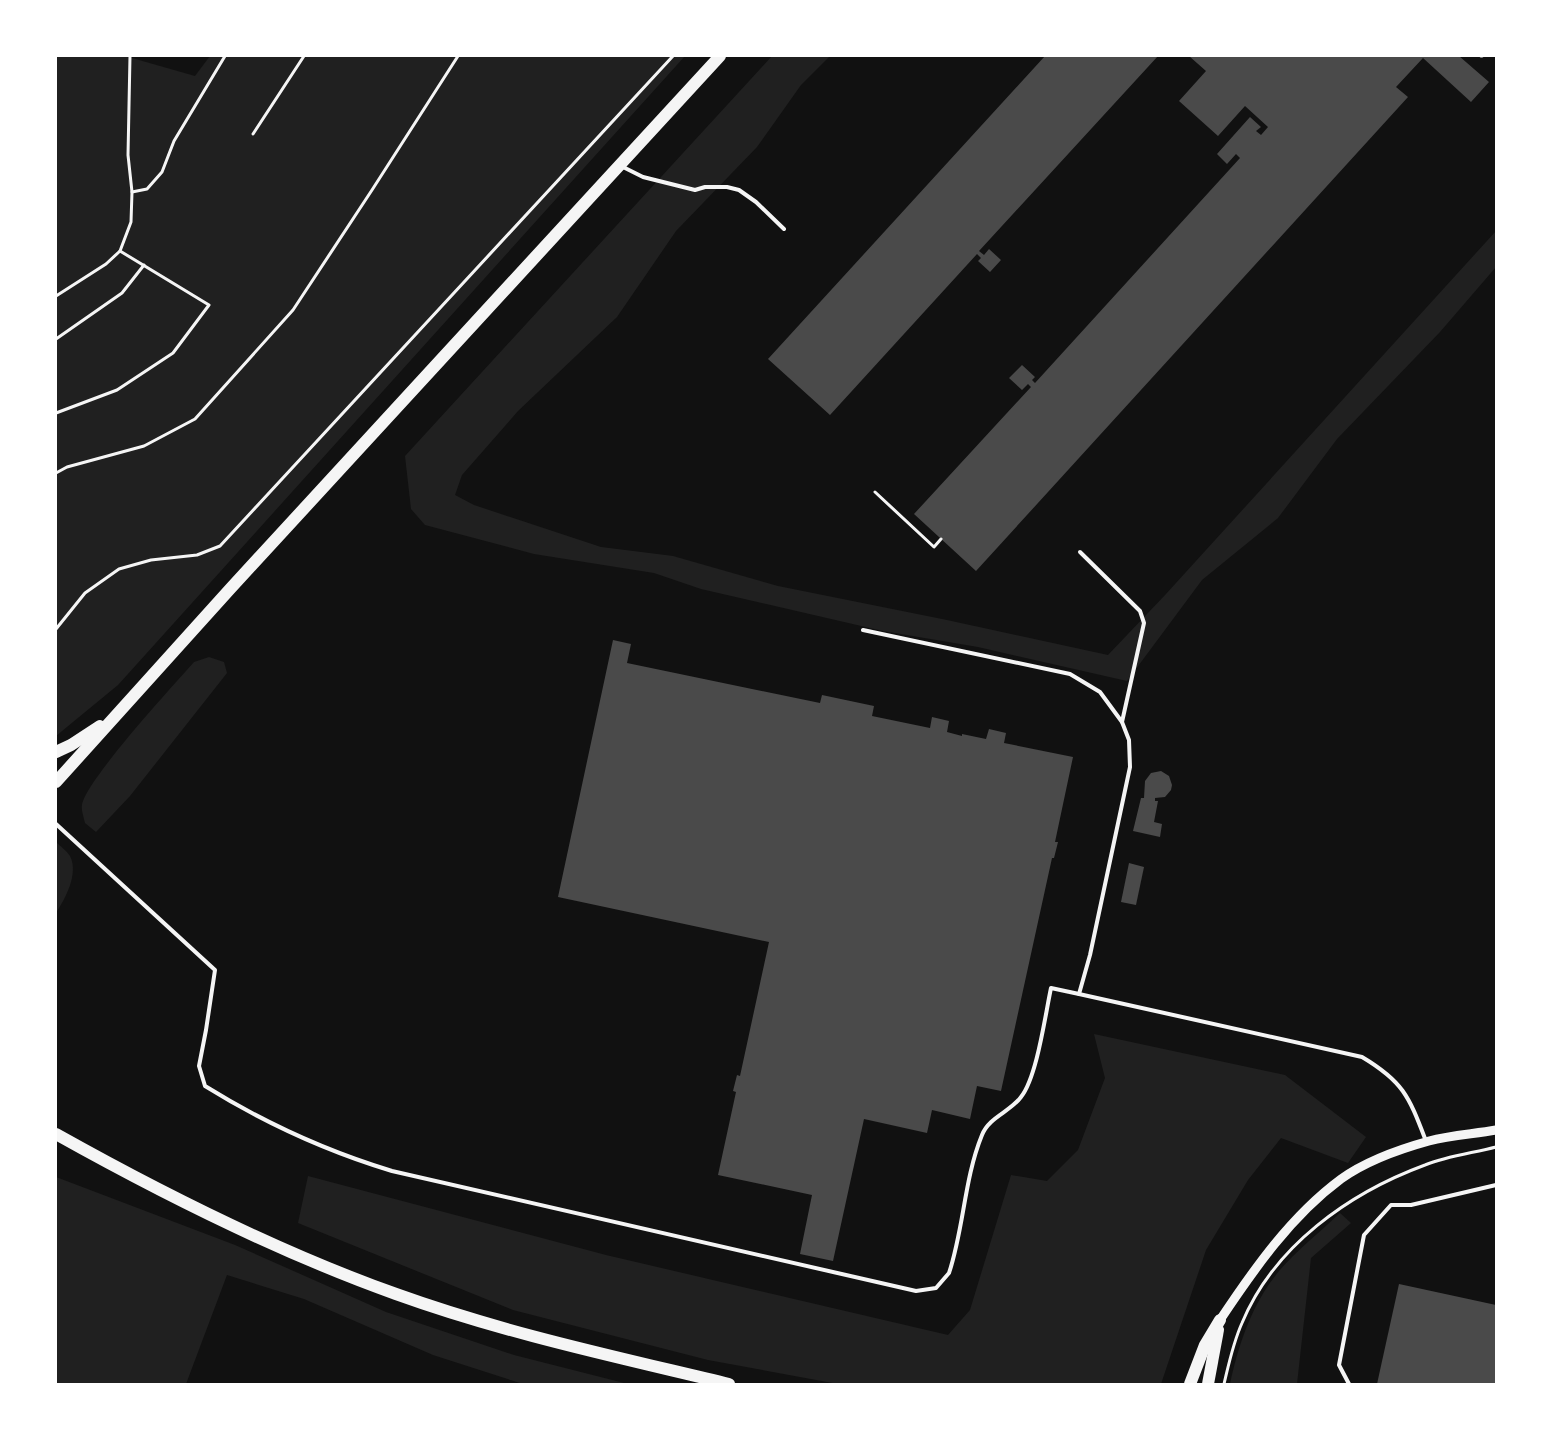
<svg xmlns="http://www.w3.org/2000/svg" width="1552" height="1440" viewBox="0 0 1552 1440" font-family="'Varela Round',sans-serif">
<rect width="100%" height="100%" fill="#111"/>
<g fill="#202020">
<path d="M 56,56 L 125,56 L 195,76 L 210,56 L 685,56 L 118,685 L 56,736 Z"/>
<path d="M 772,56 L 830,56 L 801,85 L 757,147 L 676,231 L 617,317 L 518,411 L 462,475 L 455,495 L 474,505 L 601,547 L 673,556 L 778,586 L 947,620 L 1108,655 L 1166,594 L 1496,231 L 1496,267 L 1440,332 L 1337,439 L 1278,518 L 1202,580 L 1127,681 L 978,647 L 883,631 L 701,589 L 654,573 L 534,554 L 425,525 L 411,509 L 405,456 Z"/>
<path d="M 209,657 L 224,662 L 227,673 L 130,796 L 96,832 L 85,823 C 84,818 81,810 82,805 C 86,780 173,686 194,662 Z"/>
<path d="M 56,842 C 60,846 67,851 70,856 C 79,874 65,899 56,913 Z"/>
<path d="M 1094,1034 L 1285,1075 L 1366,1137 L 1348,1163 L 1281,1138 L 1248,1180 L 1206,1250 L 1161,1384 L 838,1384 L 708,1360 L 513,1310 L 298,1223 L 308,1176 L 606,1255 L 948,1335 L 970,1310 L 1011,1175 L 1047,1181 L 1078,1150 L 1105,1078 Z"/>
<path d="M 56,1177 L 235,1245 L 386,1312 L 514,1355 L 628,1384 L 523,1384 L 433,1355 L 304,1299 L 227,1275 L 186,1384 L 56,1384 Z"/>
<path d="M 1340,1213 L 1351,1223 L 1311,1258 L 1297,1384 L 1230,1384 C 1239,1343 1252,1304 1279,1271 C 1297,1250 1320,1232 1340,1213 Z"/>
</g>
<g fill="#4a4a4a">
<path d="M 1045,56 L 1158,56 L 979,251 L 984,255 L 989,249 L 1001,260 L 990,272 L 978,261 L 981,258 L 977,254 L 830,415 L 768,359 Z"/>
<path d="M 1189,56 L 1459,56 L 1489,82 L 1471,102 L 1423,58 L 1396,87 L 1408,97 L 976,571 L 914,514 L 1031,387 L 1028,384 L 1022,390 L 1009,378 L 1022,365 L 1035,377 L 1032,380 L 1035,383 L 1240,158 L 1236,154 L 1227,164 L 1217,154 L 1250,117 L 1261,127 L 1256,131 L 1261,135 L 1268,127 L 1245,106 L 1218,136 L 1179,101 L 1206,71 Z"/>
<path d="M 613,640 L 631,644 L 627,663 L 820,703 L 822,695 L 874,706 L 872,716 L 930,728 L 932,717 L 949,721 L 947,732 L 962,736 L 962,734 L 986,739 L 989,729 L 1006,733 L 1004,743 L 1073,757 L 1055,842 L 1058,842 L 1054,858 L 1052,858 L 1001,1091 L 977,1086 L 970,1119 L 932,1110 L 927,1133 L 864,1119 L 833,1261 L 800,1254 L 812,1195 L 718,1175 L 736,1092 L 733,1091 L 737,1075 L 740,1076 L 769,942 L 558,897 Z"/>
<path d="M 1161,771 L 1169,776 L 1172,785 L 1171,790 L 1165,797 L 1155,798 L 1155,801 L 1158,801 L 1154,822 L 1162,824 L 1160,837 L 1133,831 L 1141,798 L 1144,798 L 1145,781 L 1151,773 Z"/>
<path d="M 1129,863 L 1144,867 L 1136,905 L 1121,902 Z"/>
<path d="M 1399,1284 L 1496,1305 L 1496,1384 L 1377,1384 Z"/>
</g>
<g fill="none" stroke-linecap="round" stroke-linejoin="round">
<g stroke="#f5f5f5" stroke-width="3">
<path d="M 1481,56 L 1482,56"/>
<path d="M 253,134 L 304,56"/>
<path d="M 132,192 L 147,189 L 162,172 L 174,141 L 225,56"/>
<path d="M 56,296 L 106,264 L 120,251 L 131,222 L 132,192 L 128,155 L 130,56"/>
<path d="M 56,339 L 122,293 L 144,265"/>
<path d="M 56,413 L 117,390 L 173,353 L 209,305 L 120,251"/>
<path d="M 56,473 L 67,467 L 144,446 L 195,419 L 293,310 L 372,190 L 458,56"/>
<path d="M 875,492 L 934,547 L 941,539"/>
<path d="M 56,629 L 85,593 L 119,569 L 151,560 L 197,555 L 220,546 L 673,56"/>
<path d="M 1224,1384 C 1229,1363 1233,1343 1242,1323 C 1274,1246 1349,1193 1425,1165 C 1447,1156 1473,1153 1496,1147"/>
</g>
<g stroke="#f5f5f5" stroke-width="4">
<path d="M 623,167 L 643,177 L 695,190 L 705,187 L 727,187 L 739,190 L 756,202 L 784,229"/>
<path d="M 1080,552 L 1140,611 L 1144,623 L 1122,722"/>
<path d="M 863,630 L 1070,674 L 1100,692 L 1122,722 L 1129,740 L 1130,767 L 1090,955 L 1079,994 L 1362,1057 C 1404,1082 1409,1097 1426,1141"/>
<path d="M 56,824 L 215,970 L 206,1030 L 199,1066 L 205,1086 C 263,1122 326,1151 392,1171 L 916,1291 L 936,1288 L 949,1273 C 964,1228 964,1179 982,1135 C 989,1117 1010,1112 1021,1097 C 1037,1077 1045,1016 1051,988 L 1079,994"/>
<path d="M 1349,1384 L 1339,1365 L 1364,1235 L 1391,1205 L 1411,1205 L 1496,1185"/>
</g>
<path stroke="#f5f5f5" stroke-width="9" d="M 1220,1320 C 1254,1269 1291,1216 1341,1179 C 1366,1161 1400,1149 1429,1141 C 1451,1135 1474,1134 1496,1130"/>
<g stroke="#f5f5f5" stroke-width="12">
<path d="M 56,752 L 71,745 L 100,726"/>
<path d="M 56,782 L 230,589 L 720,56"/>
<path d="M 56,1134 C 165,1195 278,1252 396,1294 C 504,1333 617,1357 729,1384"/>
<path d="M 1190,1384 L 1205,1345 L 1220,1320"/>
<path d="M 1208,1384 L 1218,1330"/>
</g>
</g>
<rect width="1552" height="1440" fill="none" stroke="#ffffff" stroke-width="114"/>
</svg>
